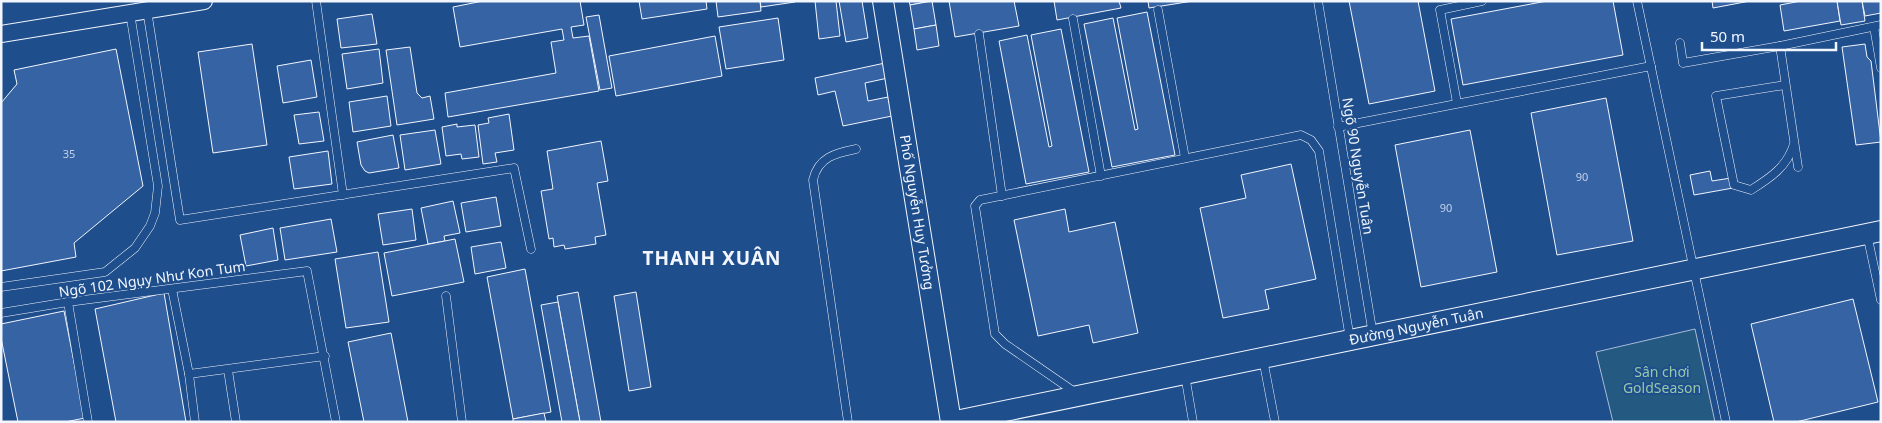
<svg xmlns="http://www.w3.org/2000/svg" width="1882" height="423" viewBox="0 0 1882 423" font-family="'Noto Sans',sans-serif">
<rect width="100%" height="100%" fill="#1f4e8c"/>
<path fill="#245a82" stroke="#a8bbd7" d="M 1695,329 L 1715,422 L 1613,422 L 1596,352 Z"/>
<g fill="#3563a3" stroke="#f2f6ff">
<path d="M 483,1 L 580,1 L 584,25 L 571,27 L 573,38 L 589,36 L 599,91 L 448,117 L 445,93 L 556,73 L 551,42 L 564,40 L 562,29 L 460,47 L 453,7 Z"/>
<path d="M 639,1 L 706,1 L 707,9 L 642,19 Z"/>
<path d="M 716,1 L 760,1 L 761,11 L 718,17 Z"/>
<path d="M 760,1 L 795,1 L 795,2 L 761,7 Z"/>
<path d="M 815,1 L 836,1 L 840,36 L 819,39 Z"/>
<path d="M 839,1 L 862,1 L 868,38 L 846,42 Z"/>
<path d="M 909,1 L 932,1 L 910,5 Z"/>
<path d="M 932,1 L 936,25 L 914,29 L 910,5 Z"/>
<path d="M 949,1 L 1014,1 L 1019,26 L 955,37 Z"/>
<path d="M 1054,1 L 1119,1 L 1121,8 L 1057,20 Z"/>
<path d="M 1148,1 L 1193,1 L 1149,8 Z"/>
<path d="M 1349,1 L 1418,1 L 1435,91 L 1369,104 Z"/>
<path d="M 1547,1 L 1613,1 L 1623,55 L 1463,85 L 1451,19 Z"/>
<path d="M 1712,1 L 1750,1 L 1713,8 Z"/>
<path d="M 1801,1 L 1837,1 L 1840,21 L 1784,31 L 1780,5 Z"/>
<path d="M 1837,1 L 1862,1 L 1865,21 L 1841,25 Z"/>
<path d="M 1862,1 L 1881,1 L 1881,13 L 1865,16 Z"/>
<path d="M 1147,12 L 1175,155 L 1112,167 L 1084,24 L 1113,18 L 1135,130 L 1138,129 L 1117,18 Z"/>
<path d="M 372,14 L 377,44 L 341,48 L 337,19 Z"/>
<path d="M 599,15 L 612,88 L 600,90 L 586,17 Z"/>
<path d="M 778,18 L 784,60 L 726,69 L 719,27 Z"/>
<path d="M 936,25 L 939,46 L 917,50 L 914,29 Z"/>
<path d="M 1061,29 L 1089,172 L 1026,184 L 999,41 L 1027,35 L 1049,147 L 1052,146 L 1031,35 Z"/>
<path d="M 715,36 L 722,76 L 616,96 L 609,56 Z"/>
<path d="M 252,44 L 267,145 L 213,153 L 198,52 Z"/>
<path d="M 1865,44 L 1867,57 L 1871,61 L 1881,142 L 1856,145 L 1842,47 Z"/>
<path d="M 410,47 L 417,93 L 422,98 L 430,96 L 434,119 L 397,125 L 386,50 Z"/>
<path d="M 116,49 L 143,186 L 74,243 L 76,257 L 1,271 L 1,103 L 17,84 L 14,70 Z"/>
<path d="M 379,49 L 383,83 L 347,89 L 342,54 Z"/>
<path d="M 311,60 L 317,97 L 283,103 L 277,66 Z"/>
<path d="M 885,63 L 888,78 L 865,83 L 868,101 L 888,97 L 892,116 L 843,126 L 835,91 L 818,95 L 815,78 Z"/>
<path d="M 387,96 L 391,126 L 353,132 L 349,102 Z"/>
<path d="M 1606,98 L 1633,241 L 1557,255 L 1531,113 Z"/>
<path d="M 319,112 L 324,141 L 299,144 L 294,115 Z"/>
<path d="M 509,114 L 514,150 L 495,153 L 497,162 L 483,164 L 478,125 L 489,123 L 488,118 Z"/>
<path d="M 457,124 L 457,127 L 475,125 L 479,157 L 462,159 L 461,154 L 446,156 L 442,127 Z"/>
<path d="M 435,130 L 441,164 L 405,170 L 400,135 Z"/>
<path d="M 1470,130 L 1497,272 L 1421,287 L 1395,145 Z"/>
<path d="M 393,135 L 399,168 L 369,173 L 365,171 L 361,165 L 357,142 Z"/>
<path d="M 601,141 L 608,181 L 597,183 L 606,235 L 595,237 L 596,244 L 565,249 L 564,245 L 554,247 L 553,238 L 549,239 L 541,191 L 553,189 L 547,151 Z"/>
<path d="M 328,151 L 332,184 L 294,189 L 289,157 Z"/>
<path d="M 1291,164 L 1316,279 L 1265,290 L 1269,309 L 1223,318 L 1200,208 L 1246,198 L 1241,175 Z"/>
<path d="M 1710,171 L 1712,181 L 1731,178 L 1733,188 L 1694,195 L 1690,175 Z"/>
<path d="M 496,197 L 501,226 L 466,232 L 461,203 Z"/>
<path d="M 453,201 L 460,233 L 444,236 L 445,241 L 428,244 L 421,208 Z"/>
<path d="M 412,209 L 416,240 L 383,245 L 378,214 Z"/>
<path d="M 1065,209 L 1069,232 L 1115,222 L 1138,333 L 1093,343 L 1089,325 L 1038,336 L 1014,220 Z"/>
<path d="M 331,219 L 337,252 L 285,260 L 280,228 Z"/>
<path d="M 273,228 L 278,260 L 246,266 L 240,235 Z"/>
<path d="M 455,239 L 464,282 L 392,296 L 384,253 Z"/>
<path d="M 501,242 L 506,268 L 475,274 L 471,247 Z"/>
<path d="M 378,252 L 389,322 L 346,328 L 335,259 Z"/>
<path d="M 525,269 L 551,412 L 513,419 L 487,277 Z"/>
<path d="M 578,292 L 601,422 L 580,422 L 557,296 Z"/>
<path d="M 636,292 L 651,387 L 629,391 L 614,296 Z"/>
<path d="M 164,293 L 186,422 L 116,422 L 95,309 Z"/>
<path d="M 1853,299 L 1878,402 L 1796,422 L 1774,422 L 1751,324 Z"/>
<path d="M 558,302 L 580,422 L 562,422 L 541,305 Z"/>
<path d="M 64,311 L 85,418 L 65,422 L 18,422 L 1,338 L 1,324 Z"/>
<path d="M 391,333 L 408,422 L 364,422 L 348,342 Z"/>
<path d="M 544,413 L 546,422 L 513,422 L 513,419 Z"/>
</g>
<g fill="none" stroke-linecap="round" stroke-linejoin="round">
<defs>
<g id="service">
<path d="M 316,1 L 343,195"/>
<path d="M 1318,1 L 1373,335"/>
<path d="M 1637,1 L 1726,422"/>
<path d="M 147,10 L 180,220 L 514,168 L 531,249"/>
<path d="M 1158,10 L 1185,158"/>
<path d="M 1073,19 L 1101,176"/>
<path d="M 1874,27 L 1881,68"/>
<path d="M 979,34 L 1002,196"/>
<path d="M 1680,43 L 1683,63 L 1780,46"/>
<path d="M 1785,85 L 1716,96 L 1734,185 L 1751,190 C 1770,178 1787,167 1794,144"/>
<path d="M 1457,103 L 1440,10 L 1482,1"/>
<path d="M 1338,127 L 1651,66"/>
<path d="M 1798,167 L 1780,46 L 1881,25"/>
<path d="M 1867,234 L 1881,300"/>
<path d="M 1,287 L 105,272 L 135,248 L 150,226 L 155,213 L 158,186 L 130,13"/>
<path d="M 172,289 L 189,374 L 195,422"/>
<path d="M 446,296 L 462,422"/>
<path d="M 68,302 L 88,422"/>
<path d="M 1,313 L 68,302 L 307,271 L 336,422"/>
<path d="M 1263,359 L 1275,422"/>
<path d="M 228,370 L 236,422"/>
<path d="M 189,374 L 325,356"/>
<path d="M 1185,375 L 1193,422"/>
<path d="M 1076,393 L 1005,344 L 995,334 L 975,206 L 980,200 L 1301,135 L 1311,140 L 1319,151 L 1350,339"/>
<path d="M 848,422 L 813,180 C 818,157 836,153 856,149"/>
</g>
<path id="minor" d="M 1,34 L 204,1"/>
<g id="tertiary">
<path id="s1" d="M 883,1 L 951,422"/>
<path id="s2" d="M 951,422 L 1881,231"/>
</g>
</defs>
<use href="#service" stroke="#f2f6ff" stroke-width="9"/>
<use href="#minor" stroke="#f2f6ff" stroke-width="18"/>
<use href="#tertiary" stroke="#f2f6ff" stroke-width="22"/>
<use href="#service" stroke="#1f4e8c" stroke-width="8"/>
<use href="#minor" stroke="#1f4e8c" stroke-width="16"/>
<use href="#tertiary" stroke="#1f4e8c" stroke-width="20"/>
</g>
<g text-anchor="middle" stroke-width="4" stroke-linejoin="round" paint-order="stroke">
<g font-size="11" fill="#c3d1e8">
<text x="69" y="158">35</text>
<text x="1582" y="181">90</text>
<text x="1446" y="212">90</text>
</g>
<g font-size="14" fill="#f2f6ff" stroke="#1f4e8c">
<text transform="translate(1358 166) rotate(81)" y="5">Ngõ 90 Nguyễn Tuân</text>
<text dy="5" stroke="none"><textPath href="#s1" startOffset="214">Phố Nguyễn Huy Tưởng</textPath></text>
<text transform="translate(152 279) rotate(-8)" y="5">Ngõ 102 Ngụy Như Kon Tum</text>
<text dy="5" stroke="none"><textPath href="#s2" startOffset="475">Đường Nguyễn Tuân</textPath></text>
</g>
<g font-size="14" fill="#97c8a6" stroke="#1f4e8c">
<text x="1662" y="377">Sân chơi<tspan x="1662" dy="16">GoldSeason</tspan></text>
</g>
<g font-size="19" font-weight="bold" letter-spacing="1" fill="#f2f6ff" stroke="#1f4e8c">
<text x="712" y="265">THANH XUÂN</text>
</g>
</g>
<rect width="1882" height="423" fill="none" stroke="#f2f6ff" stroke-width="5"/>
<path d="M1702 42v8h134v-8" fill="none" stroke="#f2f6ff" stroke-width="2.5"/>
<text x="1710" y="42" font-size="15" fill="#f2f6ff" stroke="#1f4e8c" stroke-width="4" paint-order="stroke">50 m</text>
</svg>
